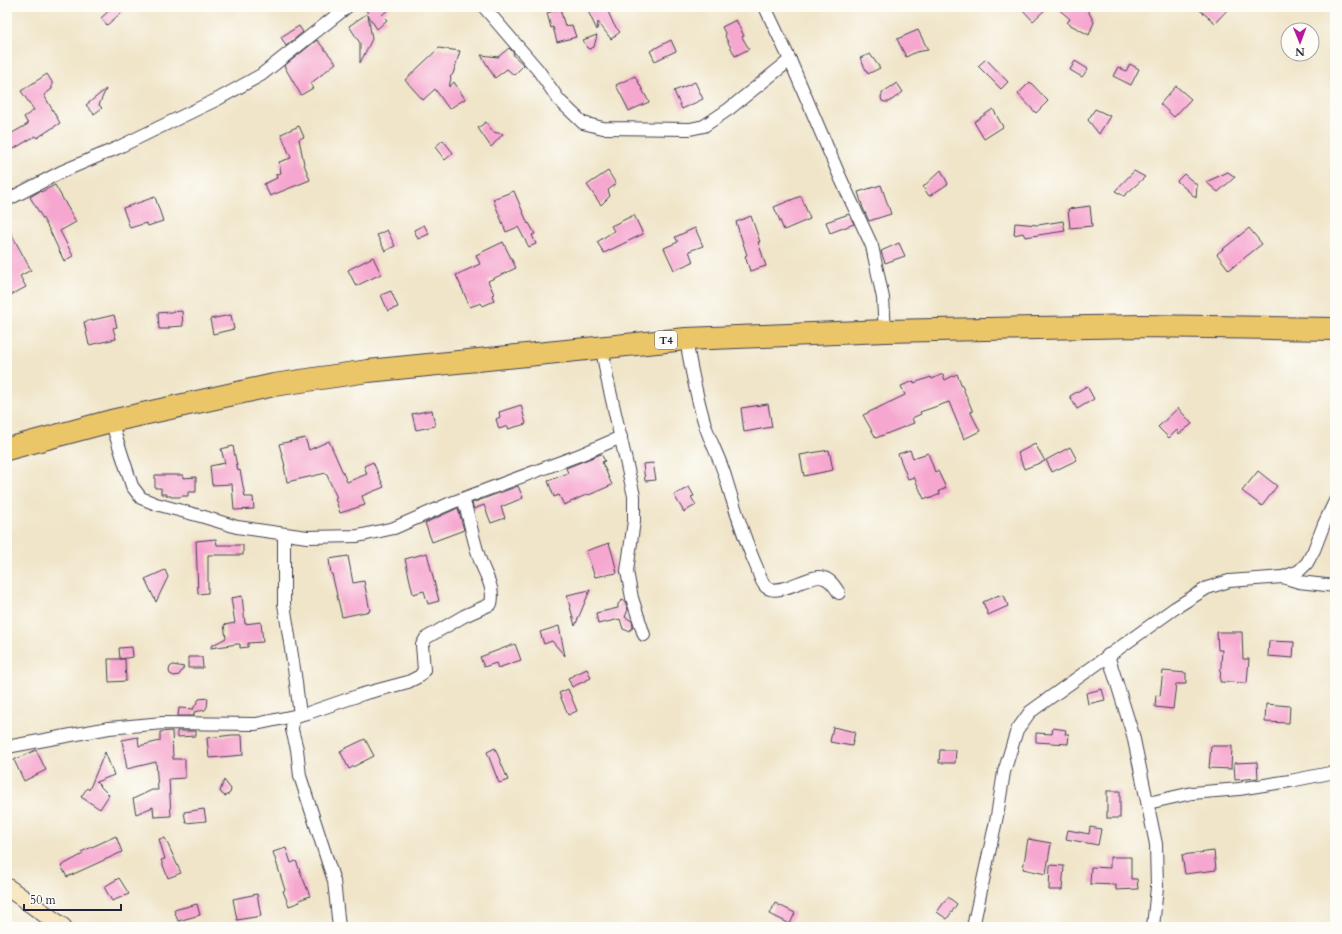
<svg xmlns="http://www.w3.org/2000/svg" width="1342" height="934" viewBox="0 0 1342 934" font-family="Cardo,serif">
<rect width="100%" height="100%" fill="#fdfcf7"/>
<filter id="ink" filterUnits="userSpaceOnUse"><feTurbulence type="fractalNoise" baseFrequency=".025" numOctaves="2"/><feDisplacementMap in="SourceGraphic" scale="8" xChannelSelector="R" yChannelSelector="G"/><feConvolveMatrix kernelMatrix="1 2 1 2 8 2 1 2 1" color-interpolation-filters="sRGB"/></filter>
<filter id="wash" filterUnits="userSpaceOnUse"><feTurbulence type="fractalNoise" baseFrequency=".012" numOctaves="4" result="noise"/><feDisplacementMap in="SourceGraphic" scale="16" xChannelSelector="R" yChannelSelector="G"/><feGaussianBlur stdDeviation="0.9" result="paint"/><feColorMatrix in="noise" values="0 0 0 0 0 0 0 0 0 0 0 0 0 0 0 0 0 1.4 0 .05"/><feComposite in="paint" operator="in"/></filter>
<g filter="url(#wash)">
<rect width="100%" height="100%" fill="#f0e5c9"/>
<g id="blocks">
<g fill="#f6a7cf">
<path d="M 113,7 L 128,7 L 107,25 L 101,18 Z"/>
<path d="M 363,7 L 391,7 L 382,15 L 387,20 L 377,29 L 368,15 L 372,39 L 360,63 L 360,43 L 349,26 L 368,13 Z"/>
<path d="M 586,7 L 606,7 L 614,25 L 620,32 L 611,39 L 598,22 L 597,30 Z"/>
<path d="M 1020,7 L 1048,7 L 1033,21 Z"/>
<path d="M 1056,7 L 1086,7 L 1094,22 L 1089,35 L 1067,23 L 1070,19 Z"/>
<path d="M 1196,7 L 1230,7 L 1215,23 Z"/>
<path d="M 560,9 L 565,26 L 572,25 L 576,37 L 557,42 L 553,27 L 551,28 L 547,13 Z"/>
<path d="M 736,20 L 744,36 L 742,37 L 749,49 L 735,56 L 725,36 L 726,35 L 722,27 Z"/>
<path d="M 299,26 L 303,32 L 286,46 L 281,37 Z"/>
<path d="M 918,30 L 928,50 L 916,52 L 906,57 L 897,39 Z"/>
<path d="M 597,35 L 594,47 L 590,49 L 587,48 L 583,40 Z"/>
<path d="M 317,40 L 336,63 L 310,84 L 313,88 L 301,95 L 284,66 Z"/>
<path d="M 671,40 L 676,51 L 655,61 L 650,51 Z"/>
<path d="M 439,48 L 460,51 L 453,74 L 450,77 L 451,78 L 449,87 L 454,82 L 465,99 L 449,109 L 435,89 L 423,100 L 405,80 Z"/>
<path d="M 509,48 L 513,52 L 514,56 L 524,65 L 514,75 L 507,69 L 495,78 L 481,55 L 498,57 Z"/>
<path d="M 870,54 L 880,68 L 868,74 L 860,58 Z"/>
<path d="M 986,59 L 1008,82 L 1001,89 L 978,66 Z"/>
<path d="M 1075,61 L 1088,69 L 1082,77 L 1070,70 Z"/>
<path d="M 1130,64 L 1139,69 L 1131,85 L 1113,76 L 1118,67 L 1126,71 Z"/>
<path d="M 47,74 L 52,82 L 52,89 L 44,95 L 60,123 L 37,138 L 35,136 L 7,153 L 7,136 L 28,124 L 24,117 L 34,110 L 21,91 Z"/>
<path d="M 635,76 L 649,102 L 629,111 L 616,85 Z"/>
<path d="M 695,82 L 703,99 L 682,109 L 674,91 Z"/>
<path d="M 1030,82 L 1048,101 L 1036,113 L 1018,94 Z"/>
<path d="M 897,83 L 903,92 L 889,102 L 885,102 L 882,101 L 881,97 L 883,92 Z"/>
<path d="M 1176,86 L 1191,99 L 1174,117 L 1160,104 Z"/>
<path d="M 106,89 L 99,105 L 102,108 L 94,114 L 86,105 Z"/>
<path d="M 993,109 L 1003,127 L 984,139 L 974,122 Z"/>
<path d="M 1095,109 L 1110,116 L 1099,134 L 1088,120 Z"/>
<path d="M 486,122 L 493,132 L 503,134 L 491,147 L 478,128 Z"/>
<path d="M 299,126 L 304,137 L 299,139 L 304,164 L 310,180 L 270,196 L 264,184 L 277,178 L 276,174 L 281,173 L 279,162 L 291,158 L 281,134 Z"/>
<path d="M 443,140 L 453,153 L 445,160 L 435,147 Z"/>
<path d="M 941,170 L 948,184 L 929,196 L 923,187 Z"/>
<path d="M 608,171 L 616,184 L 608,190 L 610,196 L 601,205 L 587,185 Z"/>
<path d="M 1134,171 L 1145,177 L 1124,196 L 1115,191 Z"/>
<path d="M 1228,172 L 1235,177 L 1218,192 L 1206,182 Z"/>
<path d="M 1184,174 L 1197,185 L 1196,198 L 1177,181 Z"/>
<path d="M 55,185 L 76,222 L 60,231 L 73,256 L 64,261 L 49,229 L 30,197 L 40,191 L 41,192 Z"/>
<path d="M 881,185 L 891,214 L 869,221 L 863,208 L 858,192 Z"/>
<path d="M 514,191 L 528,224 L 529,223 L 535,234 L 532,235 L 536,244 L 529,247 L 518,227 L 506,232 L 493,199 Z"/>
<path d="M 801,196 L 810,219 L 784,230 L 774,207 Z"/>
<path d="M 155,197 L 163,221 L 148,226 L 146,223 L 130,228 L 123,208 Z"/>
<path d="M 1090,206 L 1092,226 L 1070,228 L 1068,209 Z"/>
<path d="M 849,214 L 854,224 L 830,233 L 826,222 Z"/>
<path d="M 634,215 L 643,234 L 604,253 L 597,242 L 614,231 L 611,226 Z"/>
<path d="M 751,216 L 760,242 L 758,242 L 766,266 L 750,271 L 745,256 L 747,255 L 736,222 Z"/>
<path d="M 1063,221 L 1065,231 L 1025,237 L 1023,233 L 1014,235 L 1015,223 L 1038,225 Z"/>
<path d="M 424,225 L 429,234 L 418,239 L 414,230 Z"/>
<path d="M 7,226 L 31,270 L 20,276 L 26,287 L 7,297 Z"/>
<path d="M 695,228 L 703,246 L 689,251 L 693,262 L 674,270 L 664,248 L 678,242 L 675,237 Z"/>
<path d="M 1249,228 L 1262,244 L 1229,270 L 1217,254 Z"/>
<path d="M 387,230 L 395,246 L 385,251 L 377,235 Z"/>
<path d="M 503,242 L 516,268 L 488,281 L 494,294 L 492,295 L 494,301 L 483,306 L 481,303 L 470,307 L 456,275 L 480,264 L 476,255 Z"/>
<path d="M 899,243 L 905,256 L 885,263 L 881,251 Z"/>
<path d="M 373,257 L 381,274 L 356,286 L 348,270 Z"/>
<path d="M 391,291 L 398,307 L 388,311 L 381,295 Z"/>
<path d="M 182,311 L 183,326 L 169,327 L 169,329 L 159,329 L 158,313 Z"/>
<path d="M 114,315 L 117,327 L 113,328 L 116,339 L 89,345 L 84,322 Z"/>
<path d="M 231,315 L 234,329 L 213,334 L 210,319 Z"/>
<path d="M 943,374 L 945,380 L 957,374 L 973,412 L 970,411 L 980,431 L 964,439 L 949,402 L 920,412 L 921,414 L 912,418 L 914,423 L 876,438 L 863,415 L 905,395 L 901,386 L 914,381 L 914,383 L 931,377 L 932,379 Z"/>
<path d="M 1087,386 L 1094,399 L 1077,409 L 1070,396 Z"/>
<path d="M 768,404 L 772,427 L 744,432 L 741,408 Z"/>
<path d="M 521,405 L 526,424 L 508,429 L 508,426 L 499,429 L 496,419 L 500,417 L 499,412 Z"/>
<path d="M 1178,408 L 1192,424 L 1179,434 L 1177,430 L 1169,438 L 1158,427 Z"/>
<path d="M 432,410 L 435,426 L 416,430 L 412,414 Z"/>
<path d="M 305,438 L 309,450 L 329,441 L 347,482 L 367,474 L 364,466 L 373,462 L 384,487 L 362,496 L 365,505 L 340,513 L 335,498 L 337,498 L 326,473 L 287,482 L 284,466 L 285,466 L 279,444 Z"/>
<path d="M 1035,444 L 1045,461 L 1024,469 L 1018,453 Z"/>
<path d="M 233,446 L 238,471 L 240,470 L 245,497 L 253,497 L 254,509 L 234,510 L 232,484 L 212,485 L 210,466 L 225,463 L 221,449 Z"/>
<path d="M 1070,447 L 1077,460 L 1052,472 L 1046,460 Z"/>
<path d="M 829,450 L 833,470 L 804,476 L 800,455 Z"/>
<path d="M 910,450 L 913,458 L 928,453 L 935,472 L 938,471 L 946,488 L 939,491 L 940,494 L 929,499 L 928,497 L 924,499 L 914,477 L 908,479 L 898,454 Z"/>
<path d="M 601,454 L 605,461 L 602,462 L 612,485 L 589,495 L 588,494 L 564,505 L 559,495 L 554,497 L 548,481 L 568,473 L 566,468 Z"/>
<path d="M 653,463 L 656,480 L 645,481 L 643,464 Z"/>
<path d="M 1258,471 L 1277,486 L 1262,506 L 1242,491 Z"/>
<path d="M 155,475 L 183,475 L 183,478 L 196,477 L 196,492 L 188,492 L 188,496 L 181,496 L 181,497 L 171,497 L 171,496 L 166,496 L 167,494 L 161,494 L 161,488 L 155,488 Z"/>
<path d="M 518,486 L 523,498 L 501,507 L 505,518 L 491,523 L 484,505 L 474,509 L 472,503 Z"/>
<path d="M 689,487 L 694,496 L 691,497 L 696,505 L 684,512 L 674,495 Z"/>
<path d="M 458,508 L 464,530 L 432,542 L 425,523 Z"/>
<path d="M 216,539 L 217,545 L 243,545 L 243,555 L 208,555 L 208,593 L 198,594 L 196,541 Z"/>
<path d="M 609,543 L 613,556 L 617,573 L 595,577 L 586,551 Z"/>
<path d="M 427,553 L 439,601 L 428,604 L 424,591 L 413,594 L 405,559 Z"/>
<path d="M 348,556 L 353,583 L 364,581 L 370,611 L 342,617 L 332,574 L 331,574 L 329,559 Z"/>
<path d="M 165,570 L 168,577 L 156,602 L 145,579 Z"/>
<path d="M 590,590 L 575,626 L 567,595 Z"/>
<path d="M 999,595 L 999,597 L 1004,595 L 1008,606 L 988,615 L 983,602 Z"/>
<path d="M 242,596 L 245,624 L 261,622 L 263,642 L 248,643 L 248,647 L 240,648 L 240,644 L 237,644 L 211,648 L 211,646 L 226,638 L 224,625 L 235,623 L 231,598 Z"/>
<path d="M 622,600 L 625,601 L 628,610 L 625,617 L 632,621 L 633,626 L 632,629 L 628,631 L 623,629 L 620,619 L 598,624 L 596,613 L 618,608 L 618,604 Z"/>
<path d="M 559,626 L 565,656 L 552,641 L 544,644 L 540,632 Z"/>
<path d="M 1217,632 L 1242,632 L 1243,659 L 1249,659 L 1247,683 L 1220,682 L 1222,650 L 1218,650 Z"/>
<path d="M 1269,641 L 1294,642 L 1293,658 L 1268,656 Z"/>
<path d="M 515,644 L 521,660 L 498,668 L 496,663 L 484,667 L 480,657 Z"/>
<path d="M 132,647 L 133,657 L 120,659 L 119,648 Z"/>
<path d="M 188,657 L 202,657 L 203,668 L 188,668 Z"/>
<path d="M 108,659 L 125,659 L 126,681 L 109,682 Z"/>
<path d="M 173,665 L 184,667 L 179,675 L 174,676 L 170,674 L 169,671 L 170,667 Z"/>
<path d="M 587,669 L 591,678 L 572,687 L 568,678 Z"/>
<path d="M 1163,671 L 1186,673 L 1186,684 L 1176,684 L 1173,709 L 1155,707 L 1156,695 L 1160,696 Z"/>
<path d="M 568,689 L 577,711 L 568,715 L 559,693 Z"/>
<path d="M 1102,689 L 1105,700 L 1088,704 L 1086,693 Z"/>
<path d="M 208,698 L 207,707 L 205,710 L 194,712 L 194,716 L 178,716 L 179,708 L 193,709 L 199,699 Z"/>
<path d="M 1266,704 L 1290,706 L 1289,723 L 1265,722 Z"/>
<path d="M 833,727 L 855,732 L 852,746 L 830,742 Z"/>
<path d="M 1053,728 L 1066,730 L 1065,734 L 1069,734 L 1068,744 L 1036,742 L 1036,733 L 1052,734 Z"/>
<path d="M 172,731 L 173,759 L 185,759 L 185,778 L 169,779 L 171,816 L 154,817 L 153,807 L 136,814 L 133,799 L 152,790 L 158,790 L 156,762 L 127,769 L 122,740 L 138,737 L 139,746 L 160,741 L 160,732 Z"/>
<path d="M 177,731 L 196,731 L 196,736 L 177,737 Z"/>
<path d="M 232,735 L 242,735 L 243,755 L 209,758 L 207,738 Z"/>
<path d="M 365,739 L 374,756 L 349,769 L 340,751 Z"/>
<path d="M 1211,746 L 1232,746 L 1231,769 L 1209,768 Z"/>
<path d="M 495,748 L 508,780 L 499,783 L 487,752 Z"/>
<path d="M 36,750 L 46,770 L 24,781 L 14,760 Z"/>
<path d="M 940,750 L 956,750 L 955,763 L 939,763 Z"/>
<path d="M 105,752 L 114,775 L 96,782 L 109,795 L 100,809 L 81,797 L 87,788 L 89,790 Z"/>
<path d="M 1257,762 L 1258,778 L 1235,780 L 1234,763 Z"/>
<path d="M 224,780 L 231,789 L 230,793 L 225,796 L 222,794 L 220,791 Z"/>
<rect x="1107" y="791" width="13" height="27"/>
<path d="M 204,809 L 206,821 L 186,823 L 184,812 Z"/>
<path d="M 1090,827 L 1101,829 L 1098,845 L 1066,839 L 1068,830 L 1089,834 Z"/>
<path d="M 116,836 L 122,852 L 67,877 L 61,866 L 83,854 L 81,852 Z"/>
<path d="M 165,838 L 181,873 L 168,878 L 161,860 L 165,859 L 159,839 Z"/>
<path d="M 1028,839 L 1051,843 L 1046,874 L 1023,869 Z"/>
<path d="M 286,848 L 291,863 L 296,861 L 310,896 L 299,900 L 300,902 L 289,906 L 283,891 L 285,890 L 273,852 Z"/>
<path d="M 1214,851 L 1216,870 L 1185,874 L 1182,855 Z"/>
<path d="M 1110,857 L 1131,857 L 1131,879 L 1137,879 L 1138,889 L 1116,890 L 1116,885 L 1090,884 L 1091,867 L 1110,868 Z"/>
<path d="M 1050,865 L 1064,866 L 1062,890 L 1049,890 Z"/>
<path d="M 119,878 L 129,894 L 112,901 L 104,887 Z"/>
<path d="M 257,894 L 261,916 L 237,920 L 233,899 Z"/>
<path d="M 948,897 L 957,904 L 947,919 L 937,912 Z"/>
<path d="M 775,903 L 795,913 L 790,924 L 770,914 Z"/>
<path d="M 197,904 L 200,915 L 178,921 L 174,910 Z"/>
</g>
</g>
</g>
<g filter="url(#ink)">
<use href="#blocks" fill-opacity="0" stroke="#413f50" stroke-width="1"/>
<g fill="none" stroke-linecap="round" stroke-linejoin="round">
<defs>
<g id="street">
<path d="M 484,7 L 538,70 L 559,100 L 583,123 L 603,128 L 690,129 L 704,126 L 729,109 L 790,60"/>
<path d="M 765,7 L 790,60 L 840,177 L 872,246 L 883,298 L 885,331"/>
<path d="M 7,200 L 61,172 L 117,148 L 158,128 L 218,99 L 261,75 L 347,7"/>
<path d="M 686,339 C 691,369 697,399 706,428 C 712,445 721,461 726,479 C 735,509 744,539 757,568 C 759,574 761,582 766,587 C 779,598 811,572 824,578 C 831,580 835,587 839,593"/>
<path d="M 602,348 L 607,378 L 634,496 L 634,521 L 627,571 L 632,598 L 644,635"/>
<path d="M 111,421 L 132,486 L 141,498 L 156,504 L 204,517 L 237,527 L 307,537 L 358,536 L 394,528 L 451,503 L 582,454 L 621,437"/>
<path d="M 284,534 L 284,604 L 295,675 L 300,715"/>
<path d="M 1283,577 L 1299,582 L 1335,586"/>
<path d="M 1108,655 L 1133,735 L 1156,844 L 1157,887 L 1153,927"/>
<path d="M 293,717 L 292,730 L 297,749 L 300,776 L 334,881 L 339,927"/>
<path d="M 7,747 L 109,728 L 163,723 L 256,724 L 308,713 L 363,694 L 408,682 L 420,676 L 424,670 L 422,645 L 426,638 L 464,616 L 491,604 C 495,587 485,575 480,560 C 473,540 470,519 463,499"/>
<path d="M 1148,803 L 1192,793 L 1239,789 L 1290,781 L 1335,772"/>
<path d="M 973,927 L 997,816 L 1004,772 L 1017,730 L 1030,712 L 1175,608 L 1207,588 L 1229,581 L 1283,577 L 1299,571 L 1307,563 L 1314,550 L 1324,524 L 1335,501"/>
</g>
<path id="secondary" d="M 7,887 L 63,927"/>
<path id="highway" d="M 7,449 L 111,421 L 274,385 L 368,371 L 686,339 L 885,331 L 1142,326 L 1335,329"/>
</defs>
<use href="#street" stroke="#413f50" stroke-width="14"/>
<use href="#secondary" stroke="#413f50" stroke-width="19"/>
<use href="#highway" stroke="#413f50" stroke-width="24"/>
<use href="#street" stroke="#fff" stroke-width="12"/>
<use href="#secondary" stroke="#f7e8c3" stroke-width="17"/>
<use href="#highway" stroke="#ebc669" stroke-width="22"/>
</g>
</g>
<g text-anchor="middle" stroke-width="3" stroke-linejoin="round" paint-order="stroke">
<rect fill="#fdfcf7" stroke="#646373" stroke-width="1" x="655" y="331" width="22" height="18" rx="3"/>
<g font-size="11" font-weight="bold" fill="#22223b">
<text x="666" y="344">T4</text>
</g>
</g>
<rect width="1342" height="934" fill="none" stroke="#fdfcf7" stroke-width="24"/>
<g transform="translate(1300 42) rotate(179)"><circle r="19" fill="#fdfcf7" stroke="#a5a5ac"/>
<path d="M0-3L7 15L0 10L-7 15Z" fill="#b5179e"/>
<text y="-6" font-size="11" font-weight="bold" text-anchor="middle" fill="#22223b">N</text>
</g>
<path d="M24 904v6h97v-6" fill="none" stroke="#22223b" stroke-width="2"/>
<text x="30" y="904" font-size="12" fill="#22223b" stroke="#fdfcf7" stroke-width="3" paint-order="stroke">50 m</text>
</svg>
